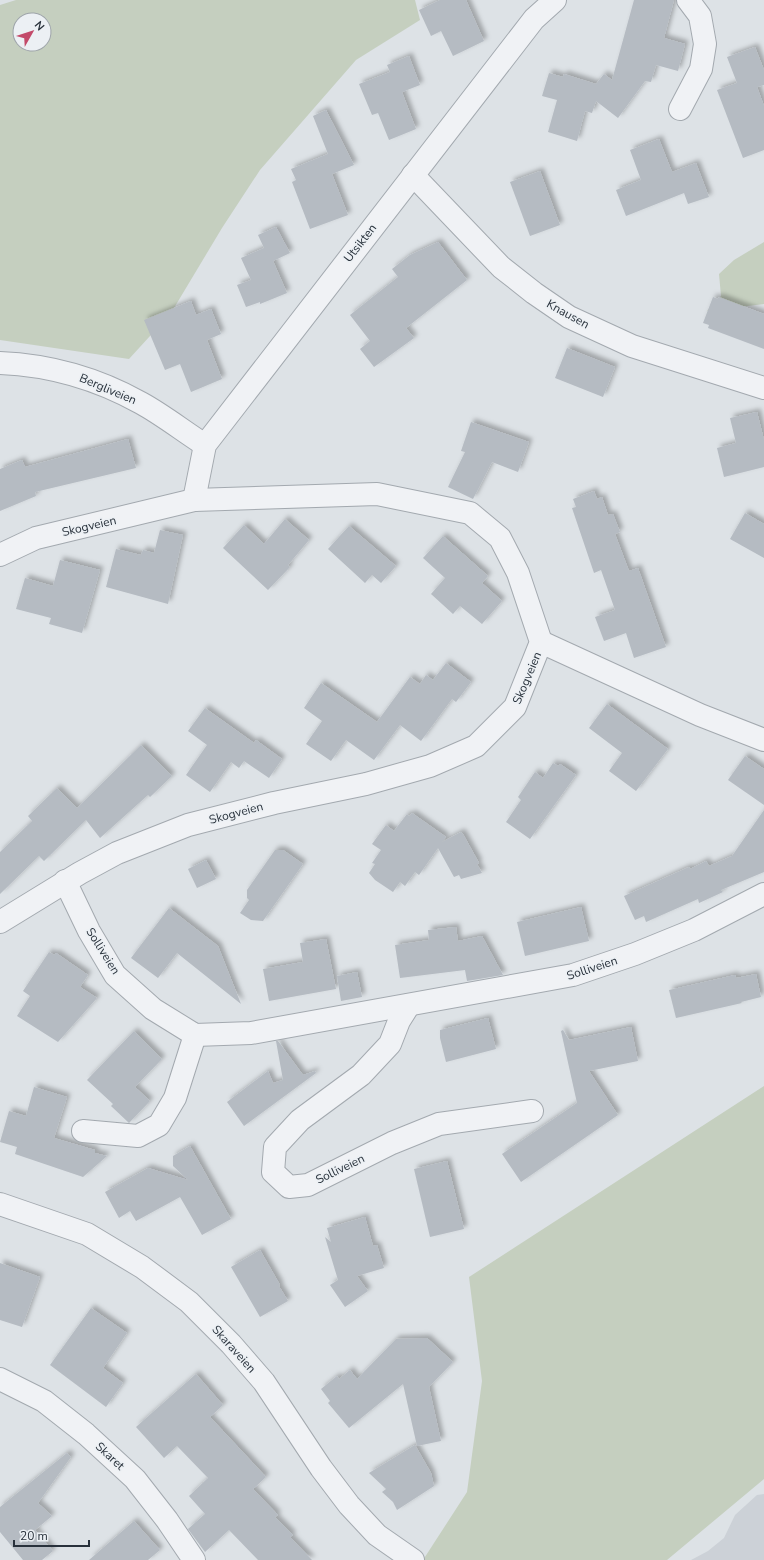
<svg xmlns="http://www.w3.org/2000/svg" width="764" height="1560" viewBox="0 0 764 1560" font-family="'Nunito Sans',sans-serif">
<defs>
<filter id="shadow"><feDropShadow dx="3.5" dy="-3.5" stdDeviation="2" flood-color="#0004"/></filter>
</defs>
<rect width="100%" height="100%" fill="#dde2e6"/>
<path fill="#ccd1d7" d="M 764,1494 L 764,1560 L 691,1560 L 708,1551 L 724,1538 L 735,1515 L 757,1495 Z"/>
<g fill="#c5cfbf" fill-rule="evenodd">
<path d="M 16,0 L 415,0 L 420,20 L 356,60 L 260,170 L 222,228 L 171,313 L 129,359 L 0,340 L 0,5 ZM 20,20 L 44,20 L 44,44 L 20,44 Z"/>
<path d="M 764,242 L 764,304 L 707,311 L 721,296 L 719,274 L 734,260 Z"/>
<path d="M 764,1086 L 764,1479 L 667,1560 L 423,1560 L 467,1492 L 482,1381 L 469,1277 Z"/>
</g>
<g fill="#b5bbc2" filter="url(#shadow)">
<path d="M 440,0 L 466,0 L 484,41 L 453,56 L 441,31 L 431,36 L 419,10 Z"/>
<path d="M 634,0 L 674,0 L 664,38 L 685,44 L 678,71 L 656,65 L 651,82 L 645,81 L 618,118 L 596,101 L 592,113 L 585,111 L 577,141 L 548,132 L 557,100 L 542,96 L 549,73 L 563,77 L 564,74 L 596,84 L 604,74 L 612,80 Z"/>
<path d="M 755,47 L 764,70 L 764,85 L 757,87 L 764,106 L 764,150 L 743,158 L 717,90 L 737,83 L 727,57 Z"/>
<path d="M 409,56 L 420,85 L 402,92 L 416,129 L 389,140 L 378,113 L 372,115 L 359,84 L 390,72 L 387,65 Z"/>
<path d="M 326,110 L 354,165 L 332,174 L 348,215 L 310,229 L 292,182 L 296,180 L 291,169 L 328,154 L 313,116 Z"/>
<path d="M 659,139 L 672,172 L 696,163 L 709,197 L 688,204 L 684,193 L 626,216 L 616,190 L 641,180 L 630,150 Z"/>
<path d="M 540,171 L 560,225 L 530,236 L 510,182 Z"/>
<path d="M 276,227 L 290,253 L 273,261 L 287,293 L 260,304 L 260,302 L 246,307 L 237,285 L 251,280 L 241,258 L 264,248 L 258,235 Z"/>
<path d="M 438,242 L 467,280 L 406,328 L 414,338 L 374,367 L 360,349 L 370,341 L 350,315 L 398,277 L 392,269 L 410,255 Z"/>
<path d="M 713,297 L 718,299 L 719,297 L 764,314 L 764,349 L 708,328 L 709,325 L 703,323 Z"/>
<path d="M 191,301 L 196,315 L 211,309 L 221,334 L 207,340 L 222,379 L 191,392 L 180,364 L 165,370 L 144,320 Z"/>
<path d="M 567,348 L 615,367 L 603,397 L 555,378 Z"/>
<path d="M 757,412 L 764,440 L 764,467 L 724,477 L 717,448 L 736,443 L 730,418 Z"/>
<path d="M 471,422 L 529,442 L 518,472 L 492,462 L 473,499 L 448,487 L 465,452 L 461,451 Z"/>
<path d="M 128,439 L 136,468 L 35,492 L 36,496 L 0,511 L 0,469 L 22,460 L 25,467 Z"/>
<path d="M 594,491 L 597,499 L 602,497 L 608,515 L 613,514 L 620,532 L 615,534 L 629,571 L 638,568 L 666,647 L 634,658 L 626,633 L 604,641 L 595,617 L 615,610 L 601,570 L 594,573 L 572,508 L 576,507 L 573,499 Z"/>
<path d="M 745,513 L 764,524 L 764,558 L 730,539 Z"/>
<path d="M 285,519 L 309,540 L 288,565 L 290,567 L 268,590 L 223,548 L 244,525 L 264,544 Z"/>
<path d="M 349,526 L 396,566 L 381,583 L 372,575 L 365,583 L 328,549 Z"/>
<path d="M 160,530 L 183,535 L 168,604 L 106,587 L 116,549 L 141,555 L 143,550 L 154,553 Z"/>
<path d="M 443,536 L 488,576 L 482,583 L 502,601 L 482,624 L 460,606 L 453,614 L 431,594 L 445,578 L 423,558 Z"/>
<path d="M 60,560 L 100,570 L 82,633 L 49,624 L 51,618 L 16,609 L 25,578 L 53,586 Z"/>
<path d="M 446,663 L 471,682 L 456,702 L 452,699 L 421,741 L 400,725 L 374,760 L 346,740 L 331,761 L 306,744 L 322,721 L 304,708 L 321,683 L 377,722 L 410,677 L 420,684 L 426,675 L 433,680 Z"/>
<path d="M 607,704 L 668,749 L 636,791 L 609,771 L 622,753 L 589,728 Z"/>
<path d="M 205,708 L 254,743 L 256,740 L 282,759 L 269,778 L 244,761 L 239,768 L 231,762 L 210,792 L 186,775 L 207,745 L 188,731 Z"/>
<path d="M 141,745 L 172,776 L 150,797 L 148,795 L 100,838 L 86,820 L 44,861 L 39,856 L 0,894 L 0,852 L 32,821 L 28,816 L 57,788 L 77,808 Z"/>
<path d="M 745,756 L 764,769 L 764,805 L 728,780 Z"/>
<path d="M 553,763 L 558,766 L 560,764 L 576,775 L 530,839 L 506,822 L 521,800 L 518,797 L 535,772 L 543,778 Z"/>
<path d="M 764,810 L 764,872 L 721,890 L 723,892 L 699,903 L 698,899 L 646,922 L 644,916 L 635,920 L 624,896 L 689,867 L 690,869 L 706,861 L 709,866 L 732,856 Z"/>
<path d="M 412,813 L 446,837 L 442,842 L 461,832 L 463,834 L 479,863 L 477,864 L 482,873 L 461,879 L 459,875 L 454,877 L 438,848 L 419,875 L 415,872 L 405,886 L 400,882 L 393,892 L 375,880 L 369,873 L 375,864 L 372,863 L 381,850 L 372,844 L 386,825 L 394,831 L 407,814 L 409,816 Z"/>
<path d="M 275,850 L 283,850 L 303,864 L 263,921 L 251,920 L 240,913 L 249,900 L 247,898 L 247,890 Z"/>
<path d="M 206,860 L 216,879 L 197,888 L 188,869 Z"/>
<path d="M 581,907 L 589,941 L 525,956 L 517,922 Z"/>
<path d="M 169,908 L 218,946 L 241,1004 L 177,953 L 158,978 L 131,958 Z"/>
<path d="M 456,927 L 458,941 L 482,936 L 503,975 L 467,981 L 465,970 L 400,978 L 395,945 L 429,940 L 428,930 Z"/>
<path d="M 326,939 L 336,989 L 269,1001 L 263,969 L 303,962 L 300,943 Z"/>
<path d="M 49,952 L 54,955 L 56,953 L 88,975 L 80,987 L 97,998 L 58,1042 L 17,1016 L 30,996 L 23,991 Z"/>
<path d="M 357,972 L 362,997 L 341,1001 L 337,976 Z"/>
<path d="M 756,974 L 761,997 L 741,1002 L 742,1003 L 676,1018 L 669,990 L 735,975 L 736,978 Z"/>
<path d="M 488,1018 L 496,1049 L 446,1062 L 440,1038 L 440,1030 Z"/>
<path d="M 631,1027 L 638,1061 L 589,1071 L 618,1115 L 521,1182 L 502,1154 L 577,1103 L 561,1031 L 563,1030 L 569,1040 Z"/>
<path d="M 134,1031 L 162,1059 L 135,1087 L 150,1101 L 129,1123 L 111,1106 L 113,1104 L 87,1080 Z"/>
<path d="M 276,1041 L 278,1041 L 303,1075 L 315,1071 L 316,1073 L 244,1126 L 227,1102 L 268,1071 L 273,1083 L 283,1080 Z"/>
<path d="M 34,1087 L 67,1097 L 54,1138 L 95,1150 L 95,1153 L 107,1156 L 83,1177 L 15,1154 L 17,1147 L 0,1142 L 9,1111 L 26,1116 Z"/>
<path d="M 190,1146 L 231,1219 L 202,1235 L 180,1197 L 136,1221 L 130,1211 L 119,1218 L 105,1192 L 148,1168 L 188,1180 L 173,1166 L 173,1156 Z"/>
<path d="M 447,1161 L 464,1229 L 430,1237 L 414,1169 Z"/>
<path d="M 365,1217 L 373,1246 L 377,1245 L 384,1268 L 357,1276 L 368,1291 L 345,1307 L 330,1285 L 338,1280 L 325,1237 L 331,1242 L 327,1228 Z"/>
<path d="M 260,1250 L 280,1285 L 279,1286 L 288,1301 L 260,1317 L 231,1267 Z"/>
<path d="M 0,1263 L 40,1277 L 22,1327 L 0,1320 Z"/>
<path d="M 91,1308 L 127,1333 L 103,1368 L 123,1383 L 106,1407 L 50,1365 Z"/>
<path d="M 427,1338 L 453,1362 L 429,1387 L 441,1441 L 417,1446 L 403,1384 L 349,1428 L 328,1403 L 330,1401 L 321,1389 L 337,1376 L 339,1379 L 350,1370 L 357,1379 L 396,1339 Z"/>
<path d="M 196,1374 L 223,1405 L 210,1417 L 266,1477 L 253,1489 L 278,1515 L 275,1517 L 293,1535 L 290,1537 L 312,1560 L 258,1560 L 229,1530 L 205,1552 L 188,1529 L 205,1514 L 189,1496 L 208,1478 L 177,1446 L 164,1458 L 136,1427 Z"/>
<path d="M 415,1445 L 431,1473 L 434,1486 L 397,1510 L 393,1502 L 382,1492 L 386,1489 L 369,1473 Z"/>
<path d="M 67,1453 L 71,1457 L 38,1503 L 52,1516 L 35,1530 L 53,1551 L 42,1560 L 23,1560 L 0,1532 L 0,1507 Z"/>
<path d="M 134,1521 L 160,1550 L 148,1560 L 89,1560 Z"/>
</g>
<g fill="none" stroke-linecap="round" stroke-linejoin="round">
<defs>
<g id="street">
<path d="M 680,109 L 701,69 L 705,44 L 700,16 L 688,0"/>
<path d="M 413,175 L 501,267 L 534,293 L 569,317 L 632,346 L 764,388"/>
<path d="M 0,363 C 49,365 98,379 141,403 C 163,415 183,431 205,445"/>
<path d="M 194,500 L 205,445 L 534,19 L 555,0"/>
<path d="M 0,555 L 36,538 L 194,500 L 377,494 L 470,513 L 500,538 L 518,573 L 541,642 L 515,707 L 476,746 L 430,766 L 366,784 L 274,803 L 188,825 L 117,853 L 80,873 L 0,922"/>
<path d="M 541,642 L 700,715 L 764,740"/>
<path d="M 65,881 L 89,931 L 115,975 L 153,1009 L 195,1035 L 251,1033 L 573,975 L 635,954 L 694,930 L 764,894"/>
<path d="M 409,1005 L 399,1021 L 390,1044 L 361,1075 L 300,1120 L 275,1147 L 273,1172 L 289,1187 L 308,1185 L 392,1143 L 439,1124 L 532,1111"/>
<path d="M 83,1131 L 138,1136 L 159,1125 L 175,1098 L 195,1035"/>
<path d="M 0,1204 L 87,1234 L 142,1267 L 189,1302 L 231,1344 L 264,1382 L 321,1468 L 349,1505 L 377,1535 L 413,1560"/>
<path d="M 0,1379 L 44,1401 L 86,1434 L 135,1479 L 167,1520 L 194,1560"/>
</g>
</defs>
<use href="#street" stroke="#a3a9af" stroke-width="24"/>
<use href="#street" stroke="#f0f2f5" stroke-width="22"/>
</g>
<g text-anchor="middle" stroke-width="3" stroke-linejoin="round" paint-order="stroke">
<g font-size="12" fill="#28313b" stroke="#ecf0f4">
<text transform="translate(360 243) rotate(-52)" y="4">Utsikten</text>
<text transform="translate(568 314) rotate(29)" y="4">Knausen</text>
<text transform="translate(108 389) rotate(23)" y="4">Bergliveien</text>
<text transform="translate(89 526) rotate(-13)" y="4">Skogveien</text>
<text transform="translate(527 678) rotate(-67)" y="4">Skogveien</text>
<text transform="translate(236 813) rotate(-15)" y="4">Skogveien</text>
<text transform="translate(103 951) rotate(58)" y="4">Solliveien</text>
<text transform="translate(592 968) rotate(-18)" y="4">Solliveien</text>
<text transform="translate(340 1169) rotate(-26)" y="4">Solliveien</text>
<text transform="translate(234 1349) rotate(48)" y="4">Skaraveien</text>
<text transform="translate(110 1456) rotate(43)" y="4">Skaret</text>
</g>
</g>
<g transform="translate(32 32) rotate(51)"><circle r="19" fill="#ecf0f4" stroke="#9ea4aa"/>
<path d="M0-3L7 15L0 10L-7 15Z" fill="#c34a6a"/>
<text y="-6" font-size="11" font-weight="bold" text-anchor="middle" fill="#28313b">N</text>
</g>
<path d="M14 1540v6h75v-6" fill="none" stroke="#28313b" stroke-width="2"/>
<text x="20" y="1540" font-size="12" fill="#28313b" stroke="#ecf0f4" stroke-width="3" paint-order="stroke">20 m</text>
</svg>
